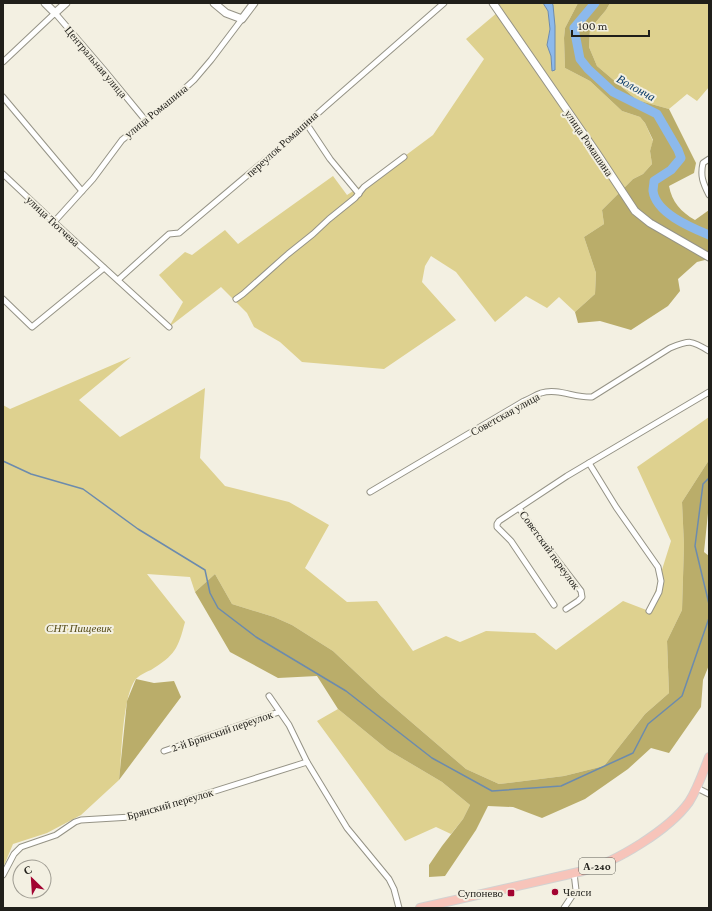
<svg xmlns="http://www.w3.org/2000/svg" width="712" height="911" viewBox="0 0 712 911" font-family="'Crimson Pro',serif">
<rect width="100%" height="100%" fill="#f3f0e2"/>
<g fill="#ded18f">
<path d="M 493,3 L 543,3 L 548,11 L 550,29 L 547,45 L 551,56 L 552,71 L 555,70 L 555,26 L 552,3 L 578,3 L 565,28 L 564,38 L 565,68 L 590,81 L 622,111 L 640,117 L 645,123 L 653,141 L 650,151 L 652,164 L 643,174 L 633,179 L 602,210 L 604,224 L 584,237 L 596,273 L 595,294 L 575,312 L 559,297 L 547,308 L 526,296 L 495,322 L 456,272 L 431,256 L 425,266 L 422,282 L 456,320 L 384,369 L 302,362 L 280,342 L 254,327 L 247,313 L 221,287 L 169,327 L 183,302 L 159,275 L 185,252 L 192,255 L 225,230 L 238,244 L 333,176 L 347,195 L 390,167 L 433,135 L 484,59 L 466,39 L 498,12 Z"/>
<path d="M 610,3 L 709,3 L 709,87 L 697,101 L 687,94 L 669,109 L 637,100 L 597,66 L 589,47 L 590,29 L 606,10 Z"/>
<path d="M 131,357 L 79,400 L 120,437 L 205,388 L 200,458 L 225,486 L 289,502 L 329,525 L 305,568 L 347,602 L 377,601 L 413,651 L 446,636 L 460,642 L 486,631 L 535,633 L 556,650 L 623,601 L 649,611 L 671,541 L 637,467 L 709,417 L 709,460 L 682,502 L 684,545 L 682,610 L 667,641 L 669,693 L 645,714 L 604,766 L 564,776 L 499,784 L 466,769 L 381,696 L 333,651 L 292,625 L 274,617 L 232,604 L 215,574 L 195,592 L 190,577 L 147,574 L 185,622 C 178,649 175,655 151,670 C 146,672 138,676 135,680 C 122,699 122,755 119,780 L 81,815 L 47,833 L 13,844 L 3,868 L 3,405 L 10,409 Z"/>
<path d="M 338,709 L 388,750 L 442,782 L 470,805 L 463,819 L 451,834 L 436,827 L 405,841 L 317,721 Z"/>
</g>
<g fill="#baad6a">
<path d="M 578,3 L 610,3 L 606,10 L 590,29 L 589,47 L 597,66 L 637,100 L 669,109 L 696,163 L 694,173 L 669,186 C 672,202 681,212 695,220 L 709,210 L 709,259 L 697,262 L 678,279 L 680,291 L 668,306 L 631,330 L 600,321 L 578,323 L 575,312 L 595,294 L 596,273 L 584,237 L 604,224 L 602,210 L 633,179 L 643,174 L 652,164 L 650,151 L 653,140 L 645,123 L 640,117 L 622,111 L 590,81 L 565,68 L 564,38 L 565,28 Z"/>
<path d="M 709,460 L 708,513 L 704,552 L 709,556 L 709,665 L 703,680 L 701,707 L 669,753 L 651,748 L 628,769 L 585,799 L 542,818 L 513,807 L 488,806 L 476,830 L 445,876 L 429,877 L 429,865 L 442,846 L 463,819 L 470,805 L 442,782 L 388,750 L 338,709 L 317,676 L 278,678 L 230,652 L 195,592 L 215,574 L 232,604 L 274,617 L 292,625 L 333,651 L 381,696 L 466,769 L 499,784 L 564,776 L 604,766 L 645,714 L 669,693 L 667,641 L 682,610 L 684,545 L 682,502 Z"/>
<path d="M 136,679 L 154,683 L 174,681 L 181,697 L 119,780 L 127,701 Z"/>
</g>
<path fill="#8cb9ec" stroke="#6c8bad" d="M 543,3 L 552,3 L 553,5 L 555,26 L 555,70 L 552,71 L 551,56 L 547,45 L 550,29 L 548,11 Z"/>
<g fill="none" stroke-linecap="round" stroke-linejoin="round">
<g stroke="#6c8bad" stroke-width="1.5">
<path d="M 3,461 L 31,474 L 83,489 L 138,529 L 205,570 L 210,593 L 218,608 L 256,637 L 346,691 L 432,758 L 492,791 L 561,786 L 633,753 L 648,724 L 682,696 L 709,618"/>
<path d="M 709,478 L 703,484 L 695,546 L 709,604"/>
</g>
<path stroke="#8cb9ec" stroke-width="9" d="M 595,3 L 574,28 L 580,59 L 588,69 L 613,92 L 657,114 L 678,150 L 681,158 L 671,170 L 654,181 C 654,184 653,188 653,191 C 656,213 690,227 709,235"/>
<defs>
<g id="minor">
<path d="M 3,62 L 55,13 L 104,70 L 146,121"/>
<path d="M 3,97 L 82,191"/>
<path d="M 306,123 L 330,159 L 359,194"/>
<path d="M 709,159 L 703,163 C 700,176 703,183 709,195"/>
<path d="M 3,174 L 54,222 L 169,327"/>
<path d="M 54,222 L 93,179 L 122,140 L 173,99 L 194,80 L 211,60 L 242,19"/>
<path d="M 118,280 L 169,234 L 179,233 L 276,151 L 325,107 L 444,3"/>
<path d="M 3,299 L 32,327 L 104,268"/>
<path d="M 236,299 L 243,294 L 288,254 L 313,234 L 329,219 L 355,198 L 364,187 L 404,157"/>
<path d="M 589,463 L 616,507 L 658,567 L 661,581 L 659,592 L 649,611"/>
<path d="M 370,492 L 524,401 C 530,399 535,395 541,393 C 558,388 575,398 592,397 L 670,348 C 690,340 691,340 709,351"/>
<path d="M 519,508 L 537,534 L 581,591 L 582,597 L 578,601 L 566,609"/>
<path d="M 554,605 L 511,541 L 497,527 L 497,524 L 499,521 L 567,476 L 709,392"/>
<path d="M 269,696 L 289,725 L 307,762 L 347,828 L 389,879 L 394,889 L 399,908"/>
<path d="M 164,751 L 279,712"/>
<path d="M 697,788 L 709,794"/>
<path d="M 3,875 L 14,854 L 21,847 L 56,835 L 75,822 L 81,820 L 131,817 L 139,815 L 307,762"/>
<path d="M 564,908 L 576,890 L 574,873"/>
</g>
<g id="tertiary">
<path d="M 45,3 L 55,13 L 66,3"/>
<path d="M 214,3 L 226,13 L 242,19 L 254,3"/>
<path d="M 493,3 L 596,152 L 635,211 L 650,223 L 709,257"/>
</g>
<path id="primary" d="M 420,908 L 583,871 C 616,862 669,830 689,802 C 698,788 703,772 709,757"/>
</defs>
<use href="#minor" stroke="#959386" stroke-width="7"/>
<use href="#tertiary" stroke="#959386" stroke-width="9"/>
<use href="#primary" stroke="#d2d2d1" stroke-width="10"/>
<use href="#minor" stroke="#fff" stroke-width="5"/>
<use href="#tertiary" stroke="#fff" stroke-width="7"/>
<use href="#primary" stroke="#f7c4ba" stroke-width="8"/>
</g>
<g fill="#a20331" stroke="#f3f0e2" stroke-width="1.5">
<circle cx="555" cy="892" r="4"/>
<rect x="507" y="889" width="8" height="8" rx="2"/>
</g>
<g text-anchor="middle" stroke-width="4" stroke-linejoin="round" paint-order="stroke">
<rect fill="#f3f0e2" stroke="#5f5e56" stroke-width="1" x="579" y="858" width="36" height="16" rx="3"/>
<g font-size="10" font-weight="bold" fill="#201f1a">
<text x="597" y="870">А-240</text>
</g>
<g font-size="11" fill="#201f1a" stroke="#f3f0e2">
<text transform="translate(96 62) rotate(50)" y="4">Центральная улица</text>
<text transform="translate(156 111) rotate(-39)" y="4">улица Ромашина</text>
<text transform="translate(589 143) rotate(56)" y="4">улица Ромашина</text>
<text transform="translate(282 144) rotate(-42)" y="4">переулок Ромашина</text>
<text transform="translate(53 221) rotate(43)" y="4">улица Тютчева</text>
<text transform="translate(505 414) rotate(-29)" y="4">Советская улица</text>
<text transform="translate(550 550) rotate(54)" y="4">Советский переулок</text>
<text transform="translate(222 731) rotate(-19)" y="4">2-й Брянский переулок</text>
<text transform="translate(170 804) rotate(-16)" y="4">Брянский переулок</text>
</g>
<g font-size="11" font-style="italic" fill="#554b17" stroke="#f3f0e2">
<text x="79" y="632">СНТ Пищевик</text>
</g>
<g font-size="11" fill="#201f1a" stroke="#f3f0e2" text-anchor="start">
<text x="563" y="896">Челси</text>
<text x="503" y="897" text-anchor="end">Супонево</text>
</g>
<g font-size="12" font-style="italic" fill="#0b3c6a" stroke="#f3f0e2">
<text transform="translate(636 88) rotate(29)" y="4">Волонча</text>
</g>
</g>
<rect width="712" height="911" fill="none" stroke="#201f1a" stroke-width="8"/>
<g transform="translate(32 879) rotate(335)"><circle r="19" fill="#f3f0e2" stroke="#9f9c92"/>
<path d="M0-3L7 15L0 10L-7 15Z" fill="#a20331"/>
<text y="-6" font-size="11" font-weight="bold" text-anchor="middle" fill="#201f1a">С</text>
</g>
<path d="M572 30v6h77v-6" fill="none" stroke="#201f1a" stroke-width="2"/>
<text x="578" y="30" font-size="12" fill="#201f1a" stroke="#f3f0e2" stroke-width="3" paint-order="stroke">100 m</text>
</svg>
